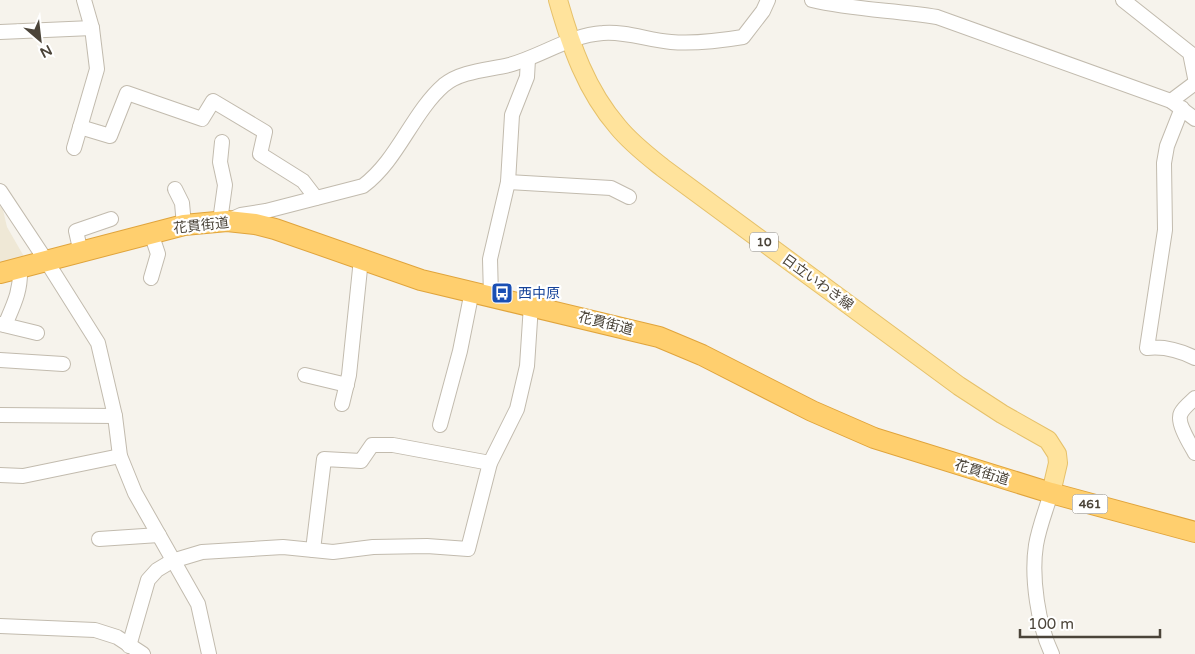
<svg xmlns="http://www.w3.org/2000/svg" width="1195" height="654" viewBox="0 0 1195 654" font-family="'Varela Round','Noto Sans JP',sans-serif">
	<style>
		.education { fill: #efe8d6 }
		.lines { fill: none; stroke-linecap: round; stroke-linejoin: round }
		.minor-casing { stroke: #c2bbae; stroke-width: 16 }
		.major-casing { stroke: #e6c16a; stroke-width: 20 }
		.highway-casing { stroke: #e0a43c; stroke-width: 22 }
		.minor { stroke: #fff; stroke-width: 14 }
		.major { stroke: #ffe39c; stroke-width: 18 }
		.highway { stroke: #ffcf6e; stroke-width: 20 }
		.labels { text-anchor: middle; stroke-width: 4.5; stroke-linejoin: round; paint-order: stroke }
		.shield { fill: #fff; stroke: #817c74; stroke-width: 1 }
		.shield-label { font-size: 12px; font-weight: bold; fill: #4b4439 }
		.street-label { font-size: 14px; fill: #4b4439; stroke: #fff }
		.transit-label { font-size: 14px; fill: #164399; stroke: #fff; text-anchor: start }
	</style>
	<rect width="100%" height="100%" fill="#f6f3ec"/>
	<!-- education -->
	<polygon class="education" points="0,206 3,210 7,227 26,260 0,265"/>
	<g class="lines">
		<!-- minor casing -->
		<g class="minor-casing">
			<g id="minor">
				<path d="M812 0C853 10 896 10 937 17L1171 101 1195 119"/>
				<polyline points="1123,0 1190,53 1195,78"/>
				<polyline points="0,32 92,28"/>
				<polyline points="1171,101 1195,83"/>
				<path d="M1182 108 1167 146 1164 163 1165 230 1147 348C1164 346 1179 350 1195 358"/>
				<polyline points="80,127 110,136 127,93 202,119 213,101 265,132 260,154 303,181 316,198"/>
				<polyline points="74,148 97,69 92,28 84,0"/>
				<polyline points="508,182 611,188 629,197"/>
				<polyline points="175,189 182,203 184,225"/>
				<polyline points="0,191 47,262 98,343 115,416 120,456 135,493 198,604 209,654"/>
				<path d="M232 219 241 215 266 211 363 186C398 160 412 113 444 85 461 71 488 70 509 65 540 57 570 35 603 33 625 31 648 40 671 42 695 44 719 41 743 37L763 11 768 0"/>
				<polyline points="220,221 225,185 220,162 222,142"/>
				<polyline points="81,253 76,231 111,219"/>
				<polyline points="151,278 158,254 151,233"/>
				<polyline points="491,296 490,259 508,182 512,115 527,77 528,59"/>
				<polyline points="0,324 37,333"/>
				<path d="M5 325C14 304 21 291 20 268"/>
				<polyline points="0,360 63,364"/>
				<polyline points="305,375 347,385"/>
				<path d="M1195 398C1191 402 1184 407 1181 413 1176 422 1190 444 1195 453"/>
				<polyline points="342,404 349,375 361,259"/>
				<polyline points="0,415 115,416"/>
				<polyline points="440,425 460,351 472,291"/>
				<polyline points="0,475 23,476 120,456"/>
				<path d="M1051 493C1046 510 1039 527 1036 545 1031 577 1038 625 1052 654"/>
				<polyline points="99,539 159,535"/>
				<polyline points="313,550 324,459 361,461 372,445 393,445 490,463"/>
				<polyline points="0,626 95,630 117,637 143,654"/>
				<polyline points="129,646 148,580 157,570 172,561 202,552 283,547 333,552 373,547 427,546 468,549 490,463 517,409 527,366 531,305"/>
			</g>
		</g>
		<!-- major casing -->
		<g class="major-casing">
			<path id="major" d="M558 0C571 46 586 90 618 127 631 143 648 156 663 168L959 386 1002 414 1048 440 1057 454 1058 463 1051 493"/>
		</g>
		<!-- highway casing -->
		<g class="highway-casing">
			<polyline id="highway" points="0,273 184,225 227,221 255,224 275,229 421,280 659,337 702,355 812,411 874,438 1051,493 1195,532"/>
		</g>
		<!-- minor -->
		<use href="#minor" class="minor"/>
		<!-- major -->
		<use href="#major" class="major"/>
		<!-- highway -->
		<use href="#highway" class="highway"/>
	</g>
	<!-- icons -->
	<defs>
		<g id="bus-square" transform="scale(1.125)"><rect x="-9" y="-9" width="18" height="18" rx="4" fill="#1a4fb4" stroke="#fff"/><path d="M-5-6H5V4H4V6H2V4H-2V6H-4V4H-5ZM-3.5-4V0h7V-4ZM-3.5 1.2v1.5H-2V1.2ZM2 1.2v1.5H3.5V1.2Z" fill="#fff"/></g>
	</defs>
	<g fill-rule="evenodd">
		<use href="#bus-square" x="502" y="293"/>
	</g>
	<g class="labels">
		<!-- shield labels -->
		<g class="shield">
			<rect x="750" y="232.5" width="28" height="19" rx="4"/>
			<rect x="1072.5" y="494.5" width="35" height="19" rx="4"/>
		</g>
		<g class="shield-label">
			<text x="764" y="246">10</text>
			<text x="1090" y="508">461</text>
		</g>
		<!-- street labels -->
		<g class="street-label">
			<text transform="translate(201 225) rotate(-6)" y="5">花貫街道</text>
			<text transform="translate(818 282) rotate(36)" y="5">日立いわき線</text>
			<text transform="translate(606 323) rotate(14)" y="5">花貫街道</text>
			<text transform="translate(982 472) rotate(17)" y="5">花貫街道</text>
		</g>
		<!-- transit labels -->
		<g class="transit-label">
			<text x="518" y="298">西中原</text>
		</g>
	</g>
	<!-- north arrow -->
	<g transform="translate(40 40) rotate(152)" stroke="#ffffff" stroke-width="4" paint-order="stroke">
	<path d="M0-4L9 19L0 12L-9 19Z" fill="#4b4439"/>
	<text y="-8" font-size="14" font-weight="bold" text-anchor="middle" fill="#4b4439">N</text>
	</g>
	<!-- scale -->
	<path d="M1020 629v8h140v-8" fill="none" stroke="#4b4439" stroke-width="2.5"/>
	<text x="1028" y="629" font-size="15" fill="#4b4439" stroke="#ffffff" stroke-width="4" paint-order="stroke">100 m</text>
</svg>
